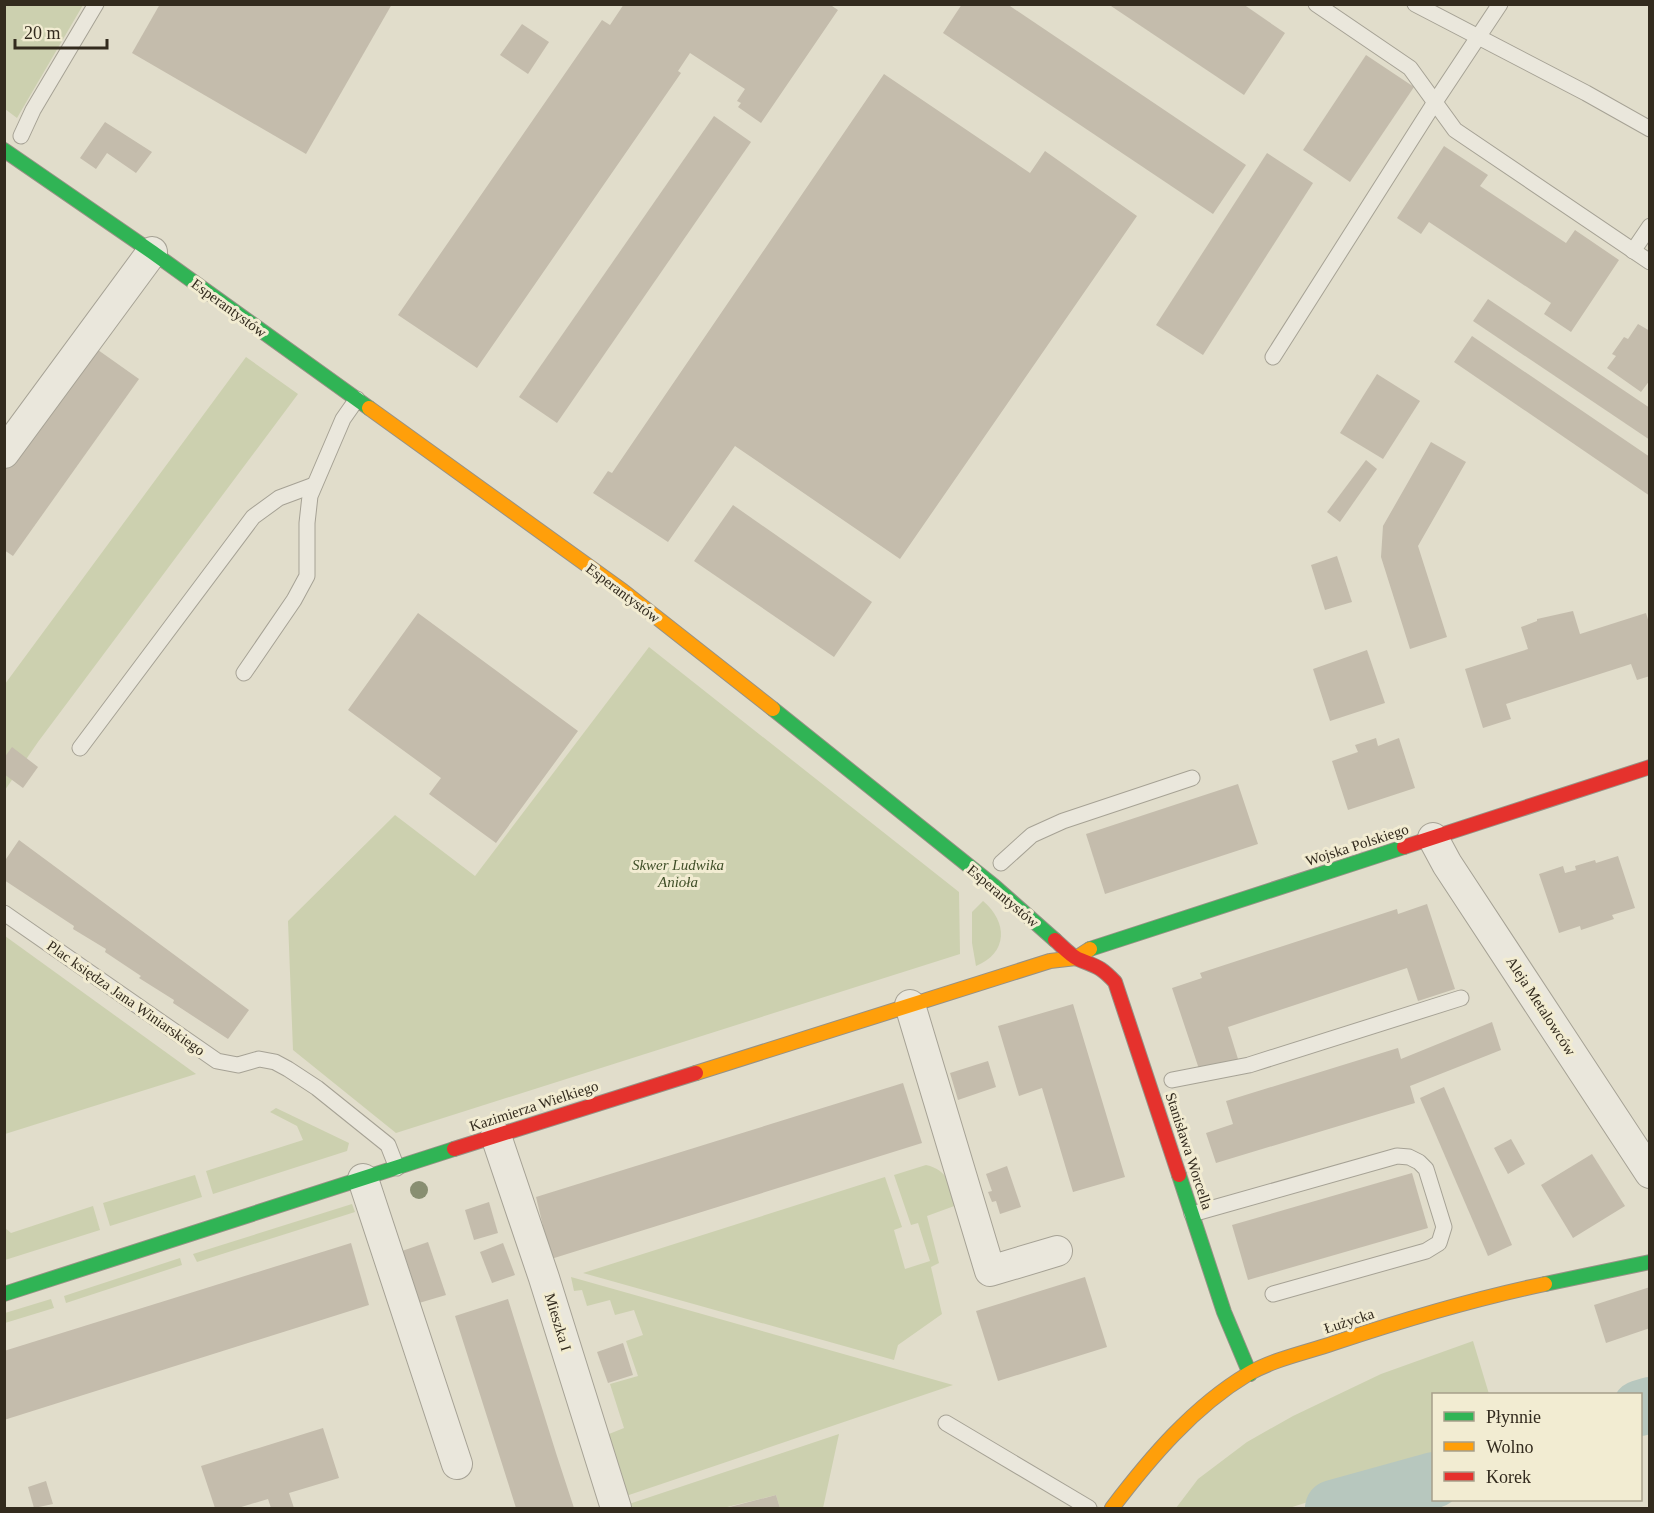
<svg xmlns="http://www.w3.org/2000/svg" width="1654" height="1513" viewBox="0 0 1654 1513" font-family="'Times New Roman',serif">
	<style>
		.green { fill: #ccd0af }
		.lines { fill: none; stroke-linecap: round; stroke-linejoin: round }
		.river { stroke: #b7c7be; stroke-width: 56 }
		.building { fill: #c4bcac }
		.lane-casing { stroke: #a6a295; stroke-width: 17 }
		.street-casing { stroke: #a6a295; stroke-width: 32 }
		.fast-casing { stroke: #969185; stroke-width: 16 }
		.slow-casing { stroke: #969185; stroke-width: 16 }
		.jam-casing { stroke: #969185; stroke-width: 16 }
		.lane { stroke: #eae7dc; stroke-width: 15 }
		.street { stroke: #eae7dc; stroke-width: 30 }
		.fast { stroke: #30b455; stroke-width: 14 }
		.slow { stroke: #ff9f0a; stroke-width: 14 }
		.jam { stroke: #e5322d; stroke-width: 14 }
		.tree { fill: #888e71 }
		.labels { text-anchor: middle; stroke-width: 6; stroke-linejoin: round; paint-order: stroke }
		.street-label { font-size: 15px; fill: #332b1e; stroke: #f2ecd2 }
		.park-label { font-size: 15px; font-style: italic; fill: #3f4e27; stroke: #f2ecd2 }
	</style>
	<rect width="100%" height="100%" fill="#e1ddcb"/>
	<!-- green -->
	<g class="green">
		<polygon points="4,5 83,5 17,118 5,109"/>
		<polygon points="246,357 298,394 38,742 5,790 5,684"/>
		<polygon points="649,647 959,892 960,954 396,1133 293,1050 288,921 395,815 475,876"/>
		<path d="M983 901C1008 922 1008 953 976 966L972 943V912Z"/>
		<polygon points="4,936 5,936 196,1074 5,1134"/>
		<polygon points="276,1108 349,1143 347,1151 213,1194 206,1171 303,1140 297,1126 270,1112"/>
		<path d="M926 1165C949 1170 950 1186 957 1205L927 1216 939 1263 931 1267 942 1314 898 1345 894 1360 583 1273 885 1177 902 1227 894 1230 905 1269 930 1261 918 1223 911 1225 894 1175Z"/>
		<polygon points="195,1175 202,1197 110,1226 103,1203"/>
		<polygon points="352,1204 355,1212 197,1262 193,1254"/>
		<polygon points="93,1206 100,1230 5,1260 5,1228 11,1233"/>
		<polygon points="180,1258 182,1265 66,1303 64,1296"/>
		<polygon points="571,1277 953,1385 626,1496 609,1434 624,1428 610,1384 638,1376 626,1341 643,1335 634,1310 615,1315 610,1300 587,1306 582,1290 574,1291"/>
		<polygon points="51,1299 54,1308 5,1323 5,1313"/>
		<polygon points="1473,1341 1489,1394 1434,1394 1433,1463 1289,1508 1176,1508 1198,1479 1247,1442 1293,1416 1381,1374"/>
		<polygon points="839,1434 823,1508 780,1508 776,1495 723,1508 630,1508 629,1504"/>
	</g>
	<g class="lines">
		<!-- river -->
		<g class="river">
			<polyline points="1640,1408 1650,1405"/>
			<polyline points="1333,1508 1434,1480"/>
		</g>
	</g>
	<!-- building -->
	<g class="building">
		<polygon points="160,4 392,4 306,154 132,53"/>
		<polygon points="624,4 829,4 838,10 761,123 738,107 741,103 737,101 745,89 690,53 678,71 681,73 477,368 398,315 602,20 610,25"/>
		<polygon points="962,4 1007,4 1246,165 1213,214 943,33"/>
		<polygon points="1108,4 1243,4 1285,33 1244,95"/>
		<polygon points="522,24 549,42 528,74 500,55"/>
		<polygon points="1366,55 1414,87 1350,182 1303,150"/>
		<polygon points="884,74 1030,173 1045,151 1137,216 900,559 735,446 668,542 593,493 608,471 612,473"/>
		<polygon points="714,116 751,142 557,423 519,397"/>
		<polygon points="105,122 152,152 136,173 107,153 96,169 80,158"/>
		<polygon points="1444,146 1488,175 1480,186 1566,243 1575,230 1619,260 1571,332 1544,314 1551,303 1429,222 1421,234 1397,218"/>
		<polygon points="1267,153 1313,183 1203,355 1156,325"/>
		<polygon points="1488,299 1650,408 1650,440 1473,321"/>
		<polygon points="1638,324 1650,331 1650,380 1641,392 1607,368 1616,356 1612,354 1624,337 1628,339"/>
		<polygon points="1472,336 1650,457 1650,496 1454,362"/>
		<polygon points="91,345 139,379 13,556 4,550 4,468"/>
		<polygon points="1377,374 1420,401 1383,459 1340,433"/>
		<polygon points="1431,442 1466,462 1418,546 1447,637 1410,649 1381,557 1383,526"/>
		<polygon points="1366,460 1377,469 1340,522 1327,512"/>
		<polygon points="733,505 872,602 834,657 694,561"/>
		<polygon points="1337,556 1352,602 1325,610 1311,565"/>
		<polygon points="1573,611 1580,634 1646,613 1650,626 1650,676 1637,680 1631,664 1506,704 1511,719 1483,728 1465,669 1528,649 1521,627 1537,621 1537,619"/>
		<polygon points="418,613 578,731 496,843 429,794 441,778 348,710"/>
		<polygon points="1367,650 1385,703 1330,721 1313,669"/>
		<polygon points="1376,738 1378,746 1399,738 1415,788 1348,810 1332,761 1358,752 1355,745"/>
		<polygon points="12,747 38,767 23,788 4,774 4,758"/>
		<polygon points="1238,784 1258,844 1105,894 1086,834"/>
		<polygon points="19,840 249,1010 228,1039 173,1003 174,1000 139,978 141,976 105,952 106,949 73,929 74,926 4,880 4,862"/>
		<polygon points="1618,856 1635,908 1612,915 1614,919 1581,930 1580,926 1559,933 1539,874 1563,866 1565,873 1576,870 1575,866 1595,860 1596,863"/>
		<polygon points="1427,904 1455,989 1418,1001 1407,968 1228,1027 1238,1059 1200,1072 1172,988 1202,978 1200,973 1397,909 1398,914"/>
		<polygon points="1073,1004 1125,1177 1073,1192 1042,1088 1019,1096 998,1026"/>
		<polygon points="1492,1022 1501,1050 1410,1086 1415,1103 1216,1163 1206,1133 1233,1124 1226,1101 1398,1048 1401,1059"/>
		<polygon points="988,1061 996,1087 958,1100 950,1073"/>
		<polygon points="903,1083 922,1143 551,1259 536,1197"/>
		<polygon points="1444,1087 1512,1245 1488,1256 1420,1098"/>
		<polygon points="1511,1139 1525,1164 1508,1174 1494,1148"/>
		<polygon points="1592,1154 1625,1206 1573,1238 1541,1185"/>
		<polygon points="1007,1166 1021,1207 1000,1214 996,1201 992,1202 988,1192 992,1191 986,1174"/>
		<polygon points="1412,1173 1428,1228 1248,1280 1232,1225"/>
		<polygon points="489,1202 498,1233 474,1240 465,1210"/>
		<polygon points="428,1242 446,1295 419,1303 402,1251"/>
		<polygon points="351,1243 369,1305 4,1420 4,1351"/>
		<polygon points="503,1243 515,1275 492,1283 480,1252"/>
		<polygon points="1085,1277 1107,1347 998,1381 976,1311"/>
		<polygon points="1650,1287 1650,1328 1606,1343 1594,1305"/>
		<polygon points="508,1299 556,1453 574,1508 516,1508 455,1316"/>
		<polygon points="623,1343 633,1375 608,1383 597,1352"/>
		<polygon points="323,1428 339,1478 289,1493 294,1508 271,1508 268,1499 238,1508 215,1508 201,1466"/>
		<polygon points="46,1481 53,1504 34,1508 28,1487"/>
		<polygon points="776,1495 780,1508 726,1508"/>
	</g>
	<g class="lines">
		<!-- lane casing -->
		<g class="lane-casing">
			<g id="lane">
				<polyline points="1316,4 1410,68 1455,130 1650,262"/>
				<polyline points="1415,4 1586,93 1650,129"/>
				<polyline points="21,136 33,110 96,4"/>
				<polyline points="1633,251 1650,226"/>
				<polyline points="1273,357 1435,102 1500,4"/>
				<polyline points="244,673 294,600 307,576 307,523 310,496 343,419 357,399"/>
				<polyline points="80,748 253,517 279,498 314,485"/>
				<polyline points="1001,863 1032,835 1063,821 1192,778"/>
				<polyline points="4,913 217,1061 238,1065 259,1059 275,1062 288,1069 317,1088 388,1145 397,1168"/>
				<polyline points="1172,1080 1249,1065 1461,998"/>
				<polyline points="1192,1214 1397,1156 1409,1157 1419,1162 1426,1169 1444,1227 1439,1243 1426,1251 1273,1294"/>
				<polyline points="946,1423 1089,1508"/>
			</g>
		</g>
		<!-- street casing -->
		<g class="street-casing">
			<g id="street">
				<polyline points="4,453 152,252"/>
				<polyline points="1433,838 1447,864 1650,1173"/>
				<polyline points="910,1005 990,1271 1057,1251"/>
				<polyline points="496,1136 544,1278 616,1508"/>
				<polyline points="363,1179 457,1464"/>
			</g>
		</g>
		<!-- fast casing -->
		<g class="fast-casing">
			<g id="fast">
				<polyline points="4,150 152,252 369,408"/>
				<polyline points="773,709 994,886 1055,940"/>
				<polyline points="1090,949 1404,847"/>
				<polyline points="1179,1175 1224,1312 1250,1374"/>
				<polyline points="1545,1284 1650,1262"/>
				<polyline points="4,1294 454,1149"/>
			</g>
		</g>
		<!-- slow casing -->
		<g class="slow-casing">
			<g id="slow">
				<polyline points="369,408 623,591 773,709"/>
				<polyline points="696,1073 1050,961 1076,958 1090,949"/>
				<path d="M1112 1508C1150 1458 1193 1407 1248 1374 1274 1359 1305 1353 1334 1343 1403 1320 1473 1299 1545 1284"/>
			</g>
		</g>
		<!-- jam casing -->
		<g class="jam-casing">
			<g id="jam">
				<polyline points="1404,847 1650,767"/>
				<path d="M1055 940C1062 946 1070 955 1078 959 1097 967 1100 966 1115 982L1179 1175"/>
				<polyline points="454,1149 696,1073"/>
			</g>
		</g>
		<!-- lane -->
		<use href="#lane" class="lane"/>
		<!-- street -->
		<use href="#street" class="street"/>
		<!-- fast -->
		<use href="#fast" class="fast"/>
		<!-- slow -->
		<use href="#slow" class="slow"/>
		<!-- jam -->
		<use href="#jam" class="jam"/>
	</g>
	<!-- trees -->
	<circle class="tree" cx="419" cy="1190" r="9"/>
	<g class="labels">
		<!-- street labels -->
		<g class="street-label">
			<text transform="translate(229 308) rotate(36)" y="5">Esperantystów</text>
			<text transform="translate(623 593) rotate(37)" y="5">Esperantystów</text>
			<text transform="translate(1357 845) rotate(-18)" y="5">Wojska Polskiego</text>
			<text transform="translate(1003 896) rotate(40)" y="5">Esperantystów</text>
			<text transform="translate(126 998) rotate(35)" y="5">Plac księdza Jana Winiarskiego</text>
			<text transform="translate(1541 1006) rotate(57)" y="5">Aleja Metalowców</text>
			<text transform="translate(534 1106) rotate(-18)" y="5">Kazimierza Wielkiego</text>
			<text transform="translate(1189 1151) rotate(72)" y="5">Stanisława Worcella</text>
			<text transform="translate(1349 1321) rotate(-18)" y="5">Łużycka</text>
			<text transform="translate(558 1322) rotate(73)" y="5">Mieszka I</text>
		</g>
		<!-- park labels -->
		<g class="park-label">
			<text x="678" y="870">Skwer Ludwika<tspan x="678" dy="17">Anioła</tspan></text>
		</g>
	</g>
	<!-- border -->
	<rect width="1654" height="1513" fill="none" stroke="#332b1e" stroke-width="12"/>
	<!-- legend -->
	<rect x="1432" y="1393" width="210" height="108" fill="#f2ecd2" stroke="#a69f8a" stroke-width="1.5"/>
	<rect x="1444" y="1412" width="30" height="9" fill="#30b455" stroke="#a69f8a" stroke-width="1.5"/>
	<text x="1486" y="1423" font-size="18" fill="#332b1e">Płynnie</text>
	<rect x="1444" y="1442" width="30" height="9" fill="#ff9f0a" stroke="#a69f8a" stroke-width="1.5"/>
	<text x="1486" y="1453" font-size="18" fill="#332b1e">Wolno</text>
	<rect x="1444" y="1472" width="30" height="9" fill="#e5322d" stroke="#a69f8a" stroke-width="1.5"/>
	<text x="1486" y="1483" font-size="18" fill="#332b1e">Korek</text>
	<!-- scale -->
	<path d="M15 39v9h92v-9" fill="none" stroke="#332b1e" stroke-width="3"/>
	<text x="24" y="39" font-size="18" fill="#332b1e" stroke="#f2ecd2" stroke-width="4.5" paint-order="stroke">20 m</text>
</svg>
